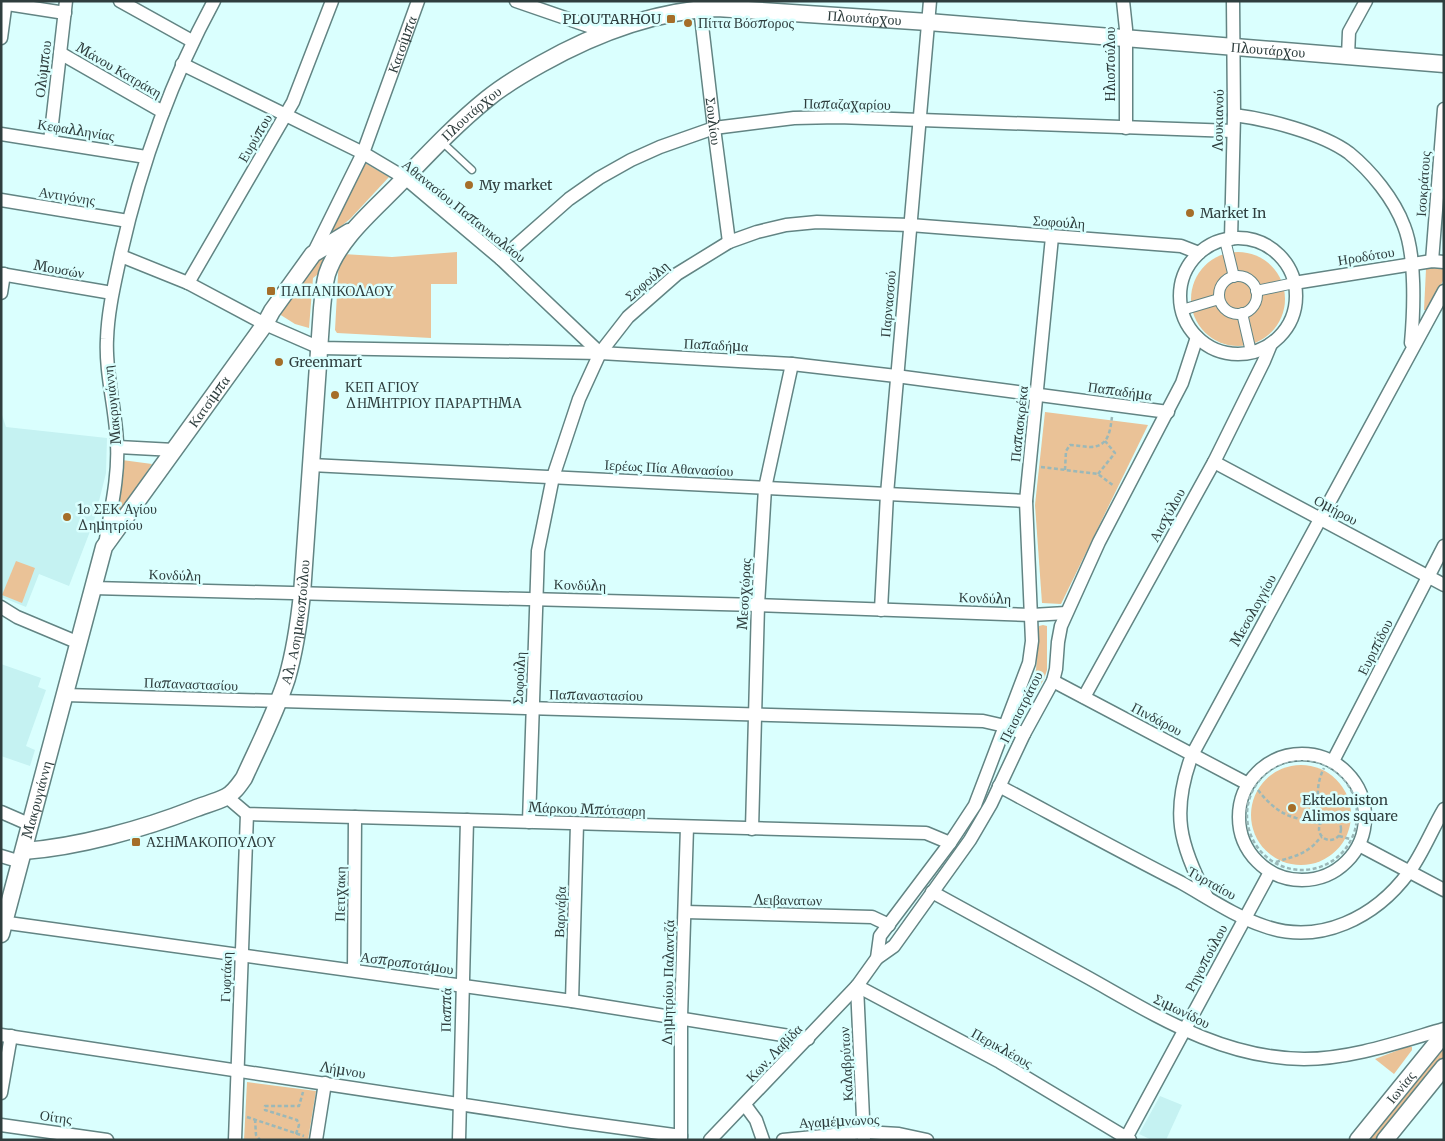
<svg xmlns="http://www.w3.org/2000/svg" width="1445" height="1141" viewBox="0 0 1445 1141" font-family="Merriweather,serif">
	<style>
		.built { fill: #c5f2f2 }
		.green { fill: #eac297 }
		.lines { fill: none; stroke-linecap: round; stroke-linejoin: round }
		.service-casing { stroke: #628483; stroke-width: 9 }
		.pedestrian-casing { stroke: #628483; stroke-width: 12 }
		.minor-casing { stroke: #628483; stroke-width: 15 }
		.tertiary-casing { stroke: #628483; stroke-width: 19 }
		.path { stroke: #9bb8b8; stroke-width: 2.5; stroke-dasharray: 4 2.5; stroke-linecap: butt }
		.service { stroke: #fff; stroke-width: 6 }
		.pedestrian { stroke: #fff; stroke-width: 10 }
		.minor { stroke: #fff; stroke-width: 12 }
		.tertiary { stroke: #fff; stroke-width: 16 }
		.poi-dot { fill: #a56e29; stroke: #dafffe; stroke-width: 2 }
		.labels { text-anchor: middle; stroke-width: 5; stroke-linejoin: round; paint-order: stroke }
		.street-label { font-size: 14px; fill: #2f3e3e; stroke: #dafffe }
		.poi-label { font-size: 14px; fill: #2f3e3e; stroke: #dafffe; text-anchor: start }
	</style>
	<rect width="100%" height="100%" fill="#dafffe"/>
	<!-- built -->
	<g class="built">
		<polygon points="1,412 6,427 107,438 106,473 94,521 69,586 39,574 26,607 1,597"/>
		<polygon points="1,664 41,678 38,687 46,690 26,746 35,750 30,766 1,756"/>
		<polygon points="1160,1096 1182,1105 1166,1140 1152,1140 1139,1134"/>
	</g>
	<!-- green -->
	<g class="green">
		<polygon points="365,163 389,177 350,219 325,239"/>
		<polygon points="333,242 321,276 317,275 313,278 309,328 295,324 276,312 309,269"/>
		<polygon points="457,252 457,284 431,284 431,338 337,333 335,330 339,257 343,254 392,257"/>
		<circle cx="1238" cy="299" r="47"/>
		<polygon points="1427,266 1443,267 1444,279 1427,311 1424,310 1426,269"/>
		<polygon points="1045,412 1148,425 1061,604 1042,603 1035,505"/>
		<polygon points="122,460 152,464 118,515"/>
		<polygon points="16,561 35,568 22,603 2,595"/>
		<polygon points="1043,625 1047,626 1047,670 1044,679 1024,714 1022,715 1018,711 1036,670 1039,626"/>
		<circle cx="1301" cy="815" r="50"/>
		<polygon points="1444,1044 1444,1057 1376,1140 1366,1140"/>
		<polygon points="1409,1046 1412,1047 1412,1050 1394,1074 1375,1059"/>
		<polygon points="247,1082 316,1091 308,1140 244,1140"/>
	</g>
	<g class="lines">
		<!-- service casing -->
		<g class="service-casing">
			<polyline id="service" points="442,142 472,170"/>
		</g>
		<!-- pedestrian casing -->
		<g class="pedestrian-casing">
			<g id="pedestrian">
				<polyline points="1225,240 1234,277"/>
				<circle cx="1238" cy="295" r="19"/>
				<polyline points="1256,291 1294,283"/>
				<polyline points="1182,310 1219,299"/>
				<polyline points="1242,313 1251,352"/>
			</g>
		</g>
		<!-- minor casing -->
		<g class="minor-casing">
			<g id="minor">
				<polyline points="120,1 192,41"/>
				<polyline points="516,1 606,32"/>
				<polyline points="1123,1 1126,29 1126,128"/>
				<polyline points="1,3 65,13"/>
				<path id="s1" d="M700 8 714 128 729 242"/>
				<polyline points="1,38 6,1"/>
				<polyline points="60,53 163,112"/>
				<polyline points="1348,56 1349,32 1366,1"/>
				<polyline points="182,64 363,153 405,178 501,259 600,353"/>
				<path d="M1234 115C1267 119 1322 133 1349 153 1371 171 1394 199 1404 226 1416 256 1414 310 1411 343"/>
				<polyline points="1,134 146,157"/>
				<polyline points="50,141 66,1"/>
				<polyline points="1,200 128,221"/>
				<circle cx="1238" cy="296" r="58"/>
				<polyline points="1231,239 1234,115 1233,1"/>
				<path id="s2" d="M313 254 363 153 418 1"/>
				<polyline points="121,256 188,283 265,324 320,348 600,353 792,364 896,376 1168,412"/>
				<polyline points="501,259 569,199 599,178 631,160 660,147 714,128 794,118 838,117 1233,131"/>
				<polyline points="1432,261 1444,109"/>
				<polyline points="1,274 112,293"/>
				<polyline points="188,283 293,102 332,1"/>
				<polyline points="1294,283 1432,261 1444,262"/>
				<polyline points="1,293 4,274"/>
				<polyline points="118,447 174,450"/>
				<polyline points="1214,462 1444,585"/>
				<polyline points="311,465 1026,501"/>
				<path d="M105 545C110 513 119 477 117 444 116 409 105 374 107 339 108 309 115 282 121 253 141 165 171 80 214 1"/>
				<polyline points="93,588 758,605 1032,615 1066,613"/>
				<polyline points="1,607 17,617 79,643"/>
				<polyline points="881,610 887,494 930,1"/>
				<polyline points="1053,681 1248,784"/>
				<polyline points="65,695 983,721 1005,726 1024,734"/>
				<polyline points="1084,697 1214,462 1264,361 1271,344"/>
				<circle cx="1302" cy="817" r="63"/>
				<polyline points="1333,761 1444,546"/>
				<path d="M999 786C1059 818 1119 851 1180 882 1207 897 1234 916 1264 926 1320 946 1376 917 1409 872 1423 853 1432 829 1444 809"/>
				<polyline points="227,797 247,814 926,833 950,843"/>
				<polyline points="1,812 31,825"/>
				<polyline points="529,822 538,551 553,477 579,399 600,353 628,317 677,274 729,242 757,232 786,225 817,222 910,225 1181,246 1199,253"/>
				<polyline points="752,829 758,605 765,488 792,364"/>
				<polyline points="1359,845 1444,890"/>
				<polyline points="1,856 21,862"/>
				<path d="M932 892C984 920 1035 949 1087 977 1157 1016 1221 1058 1304 1059 1351 1059 1399 1042 1444 1029"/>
				<path d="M1207 897C1179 844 1171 812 1192 755L1444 291"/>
				<polyline points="685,912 872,917 889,925"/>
				<polyline points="1,922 572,1001 808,1039"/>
				<polyline points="877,958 894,946 970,840 991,804 1024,734 1053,681 1056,669 1058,642 1061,626 1099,542 1182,383 1197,337"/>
				<polyline points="354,970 355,817"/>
				<polyline points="857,986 1000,1062 1130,1140"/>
				<polyline points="857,986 864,1140"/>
				<polyline points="572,1001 577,824"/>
				<polyline points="1,1035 571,1121 681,1136"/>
				<polyline points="1,1093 11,1036"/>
				<polyline points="745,1105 756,1120 763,1140"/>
				<polyline points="1,1125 107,1140"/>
				<polyline points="235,1140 247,814"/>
				<polyline points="316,1140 325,1083"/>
				<polyline points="459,1140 467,820"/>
				<polyline points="681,1140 681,1017 687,827"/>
				<polyline points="710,1140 857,986 877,958 880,936 950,843 975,805 1029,663 1032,641 1026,501 1052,237"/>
				<polyline points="783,1140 864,1132 899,1134 927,1140"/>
				<polyline points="1125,1140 1270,872"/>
			</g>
		</g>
		<!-- tertiary casing -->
		<g class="tertiary-casing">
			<g id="tertiary">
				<path id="s3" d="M24 851C78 847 143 829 194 809 204 805 216 802 226 797 234 793 239 785 244 778 259 745 276 712 287 678 295 650 299 622 302 594L322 308C323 297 324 285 327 274 339 238 374 210 400 183 428 154 456 124 487 99 504 85 523 74 541 64 596 33 654 11 717 8L928 22 1444 64"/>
				<path id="s4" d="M1 934 104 547 265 324 272 311 313 254 349 232"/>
				<path id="s5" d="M1358 1140 1444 1034"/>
				<polyline points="1385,1140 1444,1067"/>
			</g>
		</g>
		<!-- path -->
		<g class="path">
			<polyline points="1041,467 1098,474 1114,486"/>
			<path d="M1065 470 1066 451 1070 445C1077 445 1084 447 1091 447 1109 446 1110 431 1112 417"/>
			<polyline points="1098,474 1115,453 1105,441"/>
			<circle cx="1302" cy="815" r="55"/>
			<path d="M1258 790C1268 803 1280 814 1296 818 1305 820 1312 821 1320 824"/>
			<circle cx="1330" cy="829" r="11"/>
			<path d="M1323 820C1317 802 1315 786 1324 768"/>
			<polyline points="1339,836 1350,839"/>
			<path d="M1276 862C1288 858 1300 856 1310 848 1315 845 1317 840 1322 837"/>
			<polyline points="247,1117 304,1136"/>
			<polyline points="255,1119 256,1135 260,1140"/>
			<polyline points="296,1134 299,1125 297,1120 265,1110 265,1106 299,1106 303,1092"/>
		</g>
		<!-- service -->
		<use href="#service" class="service"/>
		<!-- pedestrian -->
		<use href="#pedestrian" class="pedestrian"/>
		<!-- minor -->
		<use href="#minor" class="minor"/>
		<!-- tertiary -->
		<use href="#tertiary" class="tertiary"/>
	</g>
	<!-- markers -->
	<g class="poi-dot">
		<rect x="666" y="14" width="10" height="10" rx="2.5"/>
		<circle cx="688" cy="23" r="5"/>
		<circle cx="469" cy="185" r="5"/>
		<circle cx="1190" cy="213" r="5"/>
		<rect x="266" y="286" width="10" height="10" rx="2.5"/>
		<circle cx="279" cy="362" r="5"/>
		<circle cx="335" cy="395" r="5"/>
		<circle cx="67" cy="517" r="5"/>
		<circle cx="1292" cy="808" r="5"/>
		<rect x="131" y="837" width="10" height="10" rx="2.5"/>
	</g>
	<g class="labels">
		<!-- street labels -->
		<g class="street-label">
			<text dy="5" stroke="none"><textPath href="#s3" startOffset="1389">Πλουτάρχου</textPath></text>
			<text dy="5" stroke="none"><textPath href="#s2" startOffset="228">Κατσίμπα</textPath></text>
			<text dy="5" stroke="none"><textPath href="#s3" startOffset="1794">Πλουτάρχου</textPath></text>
			<text transform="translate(1110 64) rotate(-90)" y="5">Ηλιοπούλου</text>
			<text transform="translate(43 69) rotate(-83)" y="5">Ολύμπου</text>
			<text transform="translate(119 70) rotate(30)" y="5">Μάνου Κατράκη</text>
			<text transform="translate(847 104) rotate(1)" y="5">Παπαζαχαρίου</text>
			<text dy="5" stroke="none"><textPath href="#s3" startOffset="969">Πλουτάρχου</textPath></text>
			<text transform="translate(1218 120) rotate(-89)" y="5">Λουκιανού</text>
			<text dy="5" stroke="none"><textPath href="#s1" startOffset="114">Σουλίου</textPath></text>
			<text transform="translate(76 130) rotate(9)" y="5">Κεφαλληνίας</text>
			<text transform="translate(255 138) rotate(-60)" y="5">Ευρύπου</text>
			<text transform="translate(1423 184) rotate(-86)" y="5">Ισοκράτους</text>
			<text transform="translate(67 196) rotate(9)" y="5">Αντιγόνης</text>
			<text transform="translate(464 211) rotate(39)" y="5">Αθανασίου Παπανικολάου</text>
			<text transform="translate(1059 222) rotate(4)" y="5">Σοφούλη</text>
			<text transform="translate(1366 256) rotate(-9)" y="5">Ηροδότου</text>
			<text transform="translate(59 269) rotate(10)" y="5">Μουσών</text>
			<text transform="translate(647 281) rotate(-41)" y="5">Σοφούλη</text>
			<text transform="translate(888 304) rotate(-85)" y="5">Παρνασσού</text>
			<text transform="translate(716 345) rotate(3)" y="5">Παπαδήμα</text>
			<text transform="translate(1120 391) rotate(8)" y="5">Παπαδήμα</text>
			<text dy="5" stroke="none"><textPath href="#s4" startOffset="580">Κατσίμπα</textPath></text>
			<text transform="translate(112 405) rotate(-96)" y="5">Μακρυγιάννη</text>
			<text transform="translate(1019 424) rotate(-84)" y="5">Παπασκρέκα</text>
			<text transform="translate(669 468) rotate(3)" y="5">Ιερέως Πία Αθανασίου</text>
			<text transform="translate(1336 510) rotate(28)" y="5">Ομήρου</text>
			<text transform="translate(1167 515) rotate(-61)" y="5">Αισχύλου</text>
			<text transform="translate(175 575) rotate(2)" y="5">Κονδύλη</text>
			<text transform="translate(580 585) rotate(2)" y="5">Κονδύλη</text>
			<text transform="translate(744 594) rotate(-87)" y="5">Μεσοχώρας</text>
			<text transform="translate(985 598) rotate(2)" y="5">Κονδύλη</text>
			<text transform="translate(1253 610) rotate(-61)" y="5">Μεσολογγίου</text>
			<text dy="5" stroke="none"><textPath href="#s3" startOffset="402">Αλ. Ασημακοπούλου</textPath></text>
			<text transform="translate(1375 647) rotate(-63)" y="5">Ευριπίδου</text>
			<text transform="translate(519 678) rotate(-87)" y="5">Σοφούλη</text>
			<text transform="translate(191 684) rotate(2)" y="5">Παπαναστασίου</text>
			<text transform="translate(596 695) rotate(1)" y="5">Παπαναστασίου</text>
			<text transform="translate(1021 707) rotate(-63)" y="5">Πεισιστράτου</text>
			<text transform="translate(1157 719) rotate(28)" y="5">Πινδάρου</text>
			<text dy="5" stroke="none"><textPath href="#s4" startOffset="139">Μακρυγιάννη</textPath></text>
			<text transform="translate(587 809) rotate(2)" y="5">Μάρκου Μπότσαρη</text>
			<text transform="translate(1212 883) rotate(29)" y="5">Τυρταίου</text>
			<text transform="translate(340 894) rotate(-89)" y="5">Πετιχακη</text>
			<text transform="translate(788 900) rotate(1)" y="5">Λειβανατων</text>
			<text transform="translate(560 912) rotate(-88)" y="5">Βαρνάβα</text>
			<text transform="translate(1206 958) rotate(-62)" y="5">Ρηγοπούλου</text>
			<text transform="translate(407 963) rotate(8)" y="5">Ασπροποτάμου</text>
			<text transform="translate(226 977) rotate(-88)" y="5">Γυφτάκη</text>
			<text transform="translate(668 983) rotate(-89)" y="5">Δημητρίου Παλαντζά</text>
			<text transform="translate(446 1010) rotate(-89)" y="5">Παππά</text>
			<text transform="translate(1182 1011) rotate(26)" y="5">Σιμωνίδου</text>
			<text transform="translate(1002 1048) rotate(29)" y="5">Περικλέους</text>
			<text transform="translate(774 1053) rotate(-46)" y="5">Κων. Λαβίδα</text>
			<text transform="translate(846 1064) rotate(-93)" y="5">Καλαβρύτων</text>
			<text transform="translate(343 1070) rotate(9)" y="5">Λήμνου</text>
			<text dy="5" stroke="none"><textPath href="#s5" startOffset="68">Ιωνίας</textPath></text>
			<text transform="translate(56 1117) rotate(8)" y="5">Οίτης</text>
			<text transform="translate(839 1121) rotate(-3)" y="5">Αγαμέμνωνος</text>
		</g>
		<!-- poi labels -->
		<g class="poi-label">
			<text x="661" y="24" text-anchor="end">PLOUTARHOU</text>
			<text x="698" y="28">Πίττα Βόσπορος</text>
			<text x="479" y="190">My market</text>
			<text x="1200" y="218">Market In</text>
			<text x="281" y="296">ΠΑΠΑΝΙΚΟΛΑΟΥ</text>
			<text x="289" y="367">Greenmart</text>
			<text x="345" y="392">ΚΕΠ ΑΓΙΟΥ<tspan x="345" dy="16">ΔΗΜΗΤΡΙΟΥ ΠΑΡΑΡΤΗΜΑ</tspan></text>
			<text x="77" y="514">1ο ΣΕΚ Αγίου<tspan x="77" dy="16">Δημητρίου</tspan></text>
			<text x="1302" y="805">Ekteloniston<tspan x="1302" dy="16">Alimos square</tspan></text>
			<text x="146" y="847">ΑΣΗΜΑΚΟΠΟΥΛΟΥ</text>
		</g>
	</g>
	<!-- border -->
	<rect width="1445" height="1141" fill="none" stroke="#2f3e3e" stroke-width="5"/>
</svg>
